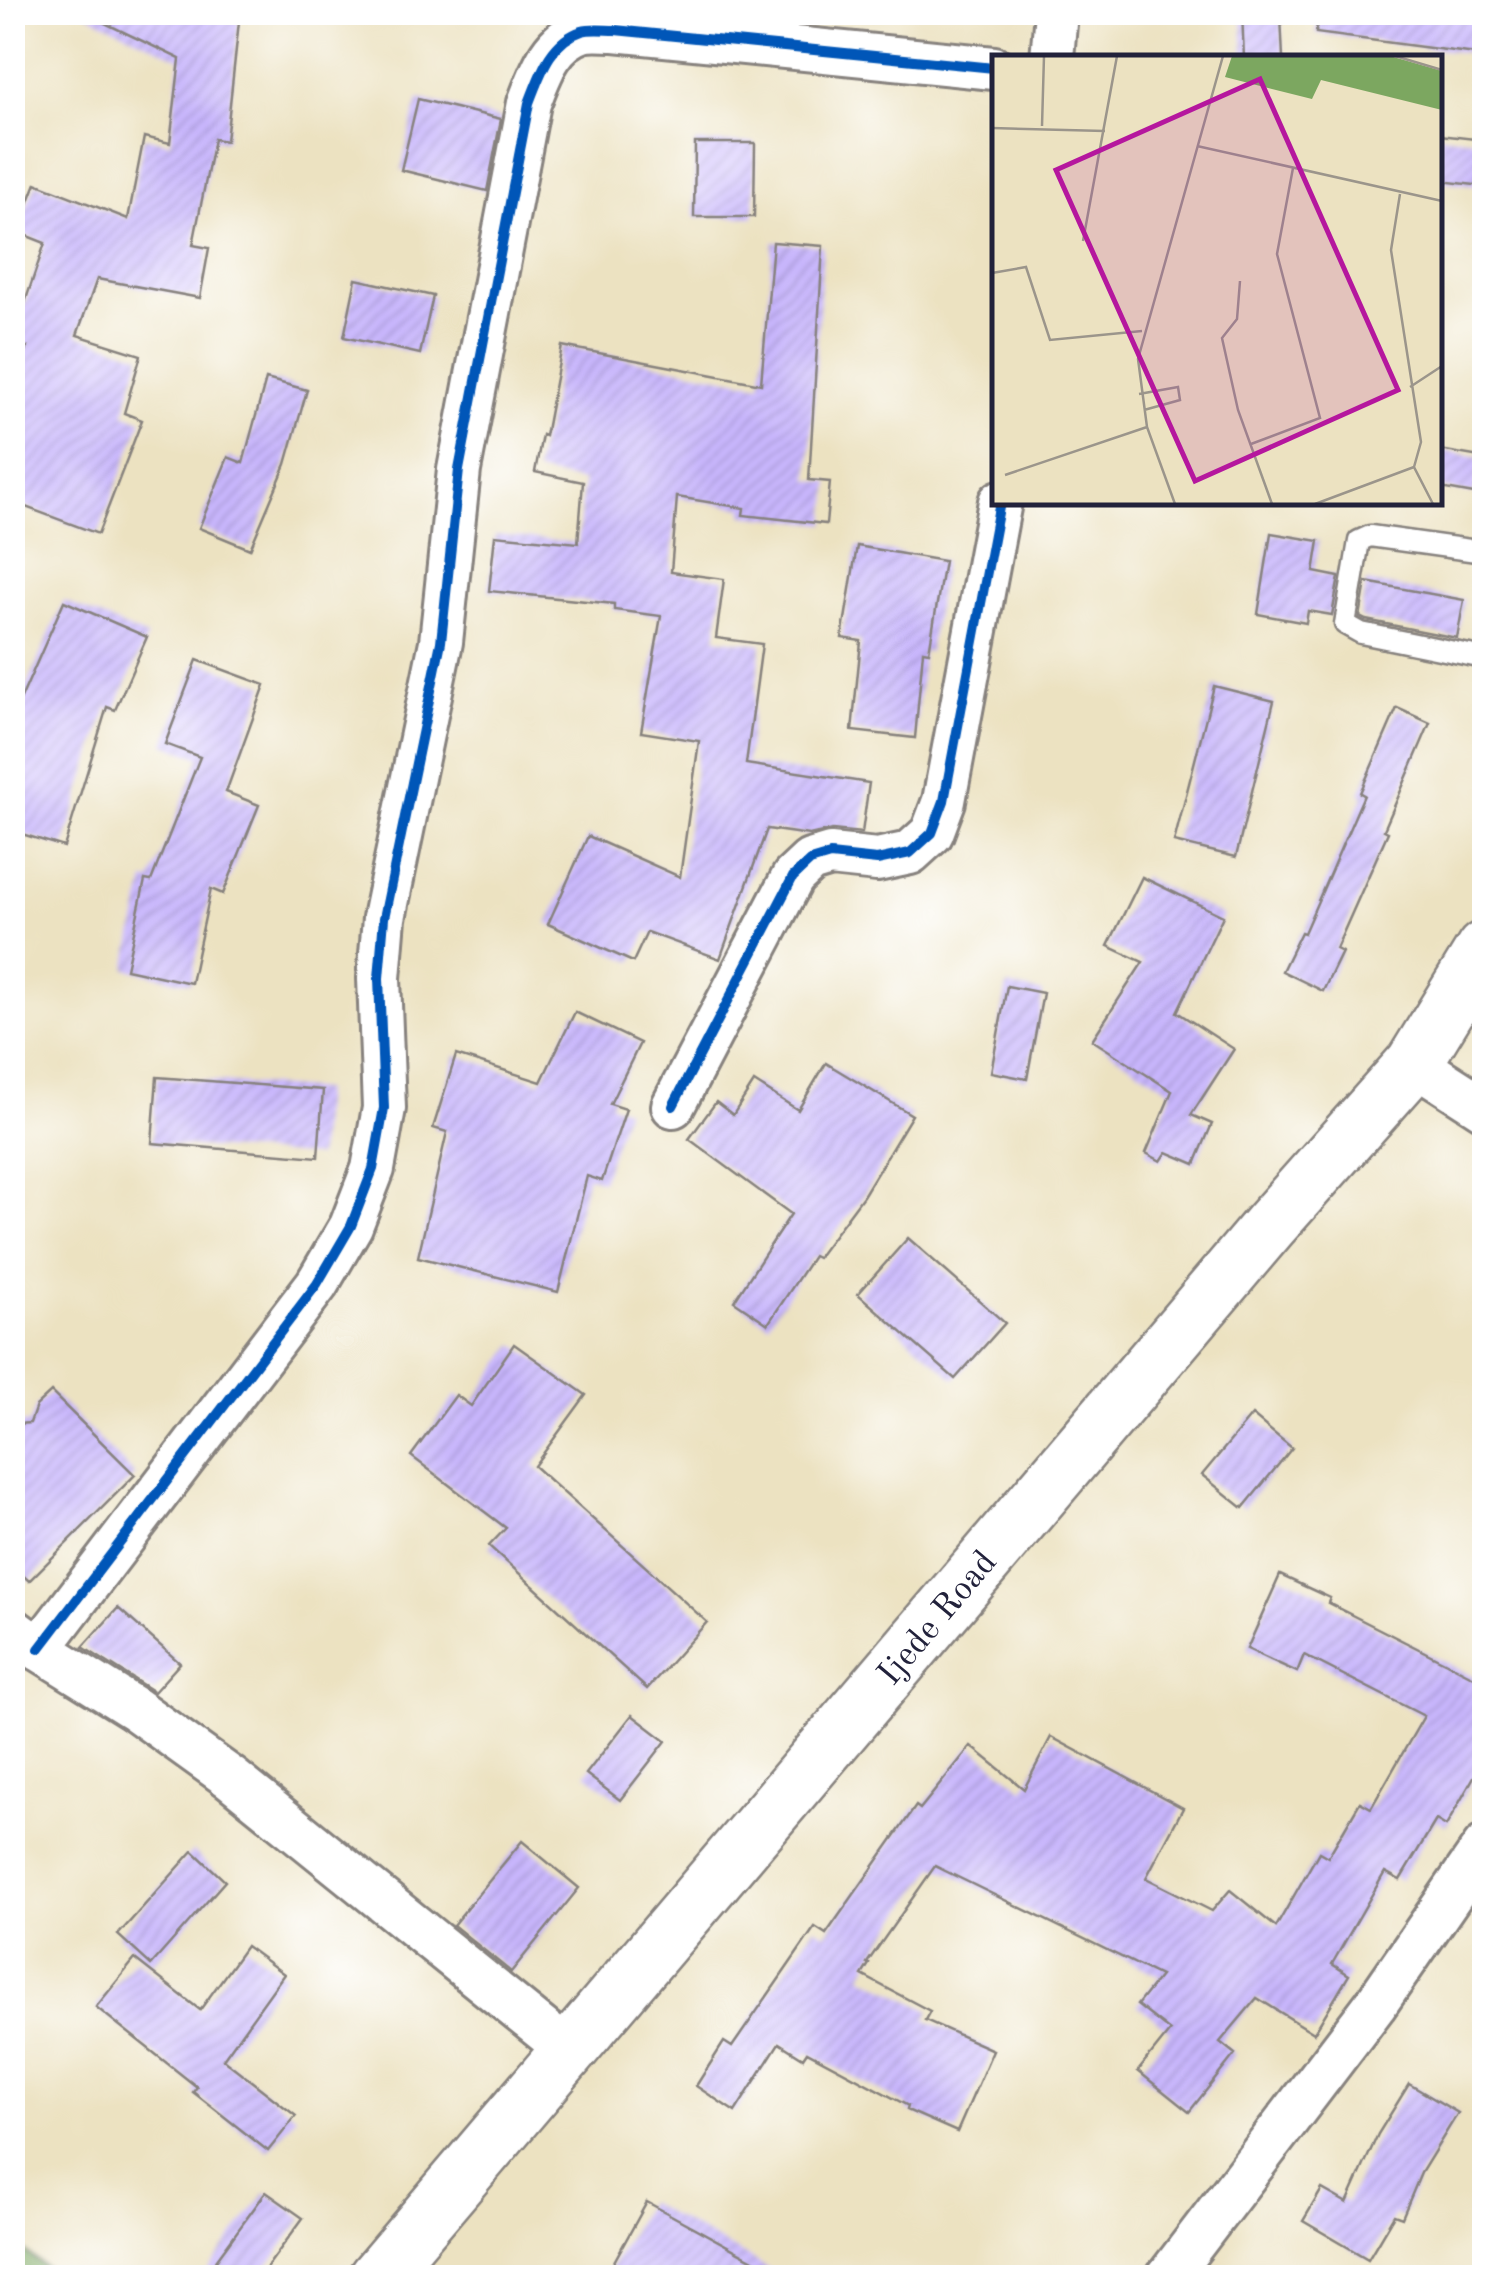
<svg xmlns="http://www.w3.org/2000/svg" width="1497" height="2290" viewBox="0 0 1497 2290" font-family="'Old Standard TT',serif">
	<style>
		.forest { fill: url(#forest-firs); stroke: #4f644e; stroke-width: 2.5 }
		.building { fill: url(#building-hatch) }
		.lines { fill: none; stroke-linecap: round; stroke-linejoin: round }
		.service-casing { stroke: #87827e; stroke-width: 25 }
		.minor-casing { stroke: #87827e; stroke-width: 48 }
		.secondary-casing { stroke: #87827e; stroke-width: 60 }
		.service { stroke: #fff; stroke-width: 20 }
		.minor { stroke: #fff; stroke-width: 42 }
		.secondary { stroke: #fff; stroke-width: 55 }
		.cycleway-casing { stroke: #fff; stroke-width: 16 }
		.cycleway { stroke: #0057b8; stroke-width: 10 }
		.labels { text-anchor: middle; stroke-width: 9; stroke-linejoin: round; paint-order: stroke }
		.street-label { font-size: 35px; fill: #22223b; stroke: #fff }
		.inset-road { fill: none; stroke: #9b958b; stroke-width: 2.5 }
		.view { fill: #b5179e; fill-opacity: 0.15; stroke: #b5179e; stroke-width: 5 }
		.inset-edge { fill: none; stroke: #22223b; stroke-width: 5 }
	</style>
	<defs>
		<pattern id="forest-firs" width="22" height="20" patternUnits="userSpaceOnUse" patternTransform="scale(2.5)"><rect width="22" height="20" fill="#7ca760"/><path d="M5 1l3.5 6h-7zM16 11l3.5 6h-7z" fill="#658850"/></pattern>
		<pattern id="building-hatch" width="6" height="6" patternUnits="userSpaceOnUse" patternTransform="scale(2.5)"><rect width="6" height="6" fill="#c8b6fc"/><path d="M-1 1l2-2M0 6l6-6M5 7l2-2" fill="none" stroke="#ac9cd9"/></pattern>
	</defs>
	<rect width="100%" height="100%" fill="#fff"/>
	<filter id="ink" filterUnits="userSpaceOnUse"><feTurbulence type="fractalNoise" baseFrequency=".01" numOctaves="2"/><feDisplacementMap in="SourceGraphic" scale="20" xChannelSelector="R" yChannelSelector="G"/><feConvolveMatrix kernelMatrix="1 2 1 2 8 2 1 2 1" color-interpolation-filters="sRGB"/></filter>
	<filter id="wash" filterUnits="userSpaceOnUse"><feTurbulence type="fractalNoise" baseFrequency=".0048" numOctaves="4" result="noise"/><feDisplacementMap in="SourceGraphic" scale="40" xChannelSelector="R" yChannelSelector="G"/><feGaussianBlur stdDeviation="2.25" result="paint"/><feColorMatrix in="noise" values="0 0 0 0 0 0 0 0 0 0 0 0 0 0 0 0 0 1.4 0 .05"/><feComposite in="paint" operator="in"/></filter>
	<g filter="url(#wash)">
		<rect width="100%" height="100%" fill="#ece2c1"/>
		<!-- forest -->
		<polygon class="forest" points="12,2242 13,2242 57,2277 13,2277"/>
		<g id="blocks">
			<!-- building -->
			<g class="building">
				<polygon points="82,12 240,12 226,141 214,139 193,245 209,248 200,298 97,279 77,335 141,355 124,413 142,420 98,534 12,502 12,377 27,347 12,341 45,243 17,232 36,183 128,219 144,137 170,143 180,59"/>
				<polygon points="1242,12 1281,16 1283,58 1244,58"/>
				<polygon points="1318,12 1484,12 1484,55 1316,33"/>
				<polygon points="418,99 501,119 487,191 401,170"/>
				<polygon points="1440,135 1484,140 1484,186 1440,181"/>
				<polygon points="695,143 755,143 754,217 694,217"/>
				<polygon points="773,242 823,246 809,480 830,482 826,524 743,515 744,508 677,497 671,572 724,579 716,638 762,644 746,764 869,783 862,833 832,830 809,835 767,829 720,959 647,932 633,962 548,924 588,836 680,877 699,741 641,732 661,616 614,610 614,604 489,591 495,535 578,543 583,482 535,472 542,435 545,436 562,346 761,384"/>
				<polygon points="356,279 433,296 420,354 344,337"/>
				<polygon points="266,379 307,390 286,464 250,549 199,528 228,457 243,463"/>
				<polygon points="1440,450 1480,457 1474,494 1440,488"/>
				<polygon points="1271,533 1319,541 1314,572 1339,577 1332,615 1308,611 1306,623 1258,614"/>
				<polygon points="857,546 944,561 929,652 923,651 915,738 852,731 861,641 842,638"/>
				<polygon points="1366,582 1464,600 1457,638 1366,620 1360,617"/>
				<polygon points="64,601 147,637 115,710 107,707 64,847 12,831 12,719"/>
				<polygon points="197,660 265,685 226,792 259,805 223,894 211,889 191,983 126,969 145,880 151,881 200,757 165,744"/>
				<polygon points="1214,686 1274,701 1236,857 1174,842"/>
				<polygon points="1397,708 1430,723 1384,830 1388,832 1336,949 1342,952 1323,991 1282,971 1301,932 1304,933 1364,795 1360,793"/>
				<polygon points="1142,877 1223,916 1177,1012 1234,1049 1191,1115 1212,1124 1195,1164 1167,1152 1161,1161 1146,1153 1172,1091 1092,1040 1143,962 1108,946"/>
				<polygon points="1007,986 1043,993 1027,1079 991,1072"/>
				<polygon points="575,1012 640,1043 610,1104 626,1109 602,1181 587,1176 558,1292 418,1257 447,1132 433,1128 456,1055 541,1082"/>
				<polygon points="826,1063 912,1115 863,1196 817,1258 813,1256 768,1324 734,1301 791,1214 689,1139 716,1102 733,1115 754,1082 798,1110"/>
				<polygon points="157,1077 323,1090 318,1157 152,1143"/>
				<polygon points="908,1238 1005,1323 955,1379 858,1294"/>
				<polygon points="514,1344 586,1395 534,1466 707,1622 647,1689 489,1546 506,1528 411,1456 456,1395 471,1406"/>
				<polygon points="51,1392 135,1475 29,1581 12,1565 12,1440 17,1424 30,1423 36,1406"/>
				<polygon points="1252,1415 1292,1448 1243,1508 1202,1475"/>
				<polygon points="1280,1575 1330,1598 1328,1603 1484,1682 1484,1759 1446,1826 1436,1820 1400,1880 1385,1872 1332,1964 1349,1975 1314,2033 1257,1998 1220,2042 1235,2054 1189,2112 1138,2071 1170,2031 1137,2005 1160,1976 935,1866 867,1963 869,1964 862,1975 930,2011 925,2020 993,2050 957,2132 907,2110 908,2106 807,2052 803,2058 779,2043 735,2112 696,2086 724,2042 732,2047 815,1927 826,1934 916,1806 920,1809 971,1746 1024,1789 1051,1737 1183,1808 1146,1878 1212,1911 1230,1890 1276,1927 1319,1852 1328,1857 1360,1802 1371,1808 1424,1716 1304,1655 1297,1672 1247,1649"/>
				<polygon points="118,1608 180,1663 154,1692 83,1647"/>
				<polygon points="632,1715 666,1741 620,1800 586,1774"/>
				<polygon points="522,1841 579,1888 511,1972 453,1925"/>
				<polygon points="193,1851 225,1881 151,1965 118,1935"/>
				<polygon points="246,1946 284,1974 223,2059 296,2116 268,2151 193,2092 197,2087 96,2007 135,1959 200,2010"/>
				<polygon points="1409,2084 1458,2113 1421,2173 1402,2218 1394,2215 1368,2259 1303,2221 1322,2189 1347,2203 1378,2134"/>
				<polygon points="266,2192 303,2218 259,2278 203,2278"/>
				<polygon points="647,2202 786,2278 605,2278"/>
			</g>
		</g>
	</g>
	<g filter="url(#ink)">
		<use href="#blocks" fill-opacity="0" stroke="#87827e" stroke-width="2.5"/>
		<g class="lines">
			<!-- service casing -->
			<g class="service-casing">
				<polyline id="service" points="1484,552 1370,536 1359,541 1345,624 1361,633 1484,658"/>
			</g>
			<!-- minor casing -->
			<g class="minor-casing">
				<g id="minor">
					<polyline points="1052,58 1056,12"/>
					<polyline points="1414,1063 1484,1108"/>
					<polyline points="673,1106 793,877 810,861 830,855 877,860 910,853 932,833 944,801 1000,502"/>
					<polyline points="12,1629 39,1649 135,1709 231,1778 568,2050"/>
					<path d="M39 1649 317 1284 351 1226 373 1169 384 1108 379 978 384 918 441 642 459 470 529 103C540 75 550 41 582 31 591 28 605 30 615 30L994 68"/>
					<polyline points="1167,2278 1375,2005 1484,1847"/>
				</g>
			</g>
			<!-- secondary casing -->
			<g class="secondary-casing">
				<polyline id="secondary" points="376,2278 1270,1225 1414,1063 1484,949"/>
			</g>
			<!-- service -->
			<use href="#service" class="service"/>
			<!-- minor -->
			<use href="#minor" class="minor"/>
			<!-- secondary -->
			<use href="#secondary" class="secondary"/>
			<!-- cycleway casing -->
			<g class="cycleway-casing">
				<g id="cycleway">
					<polyline points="673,1106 793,877 810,861 830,855 877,860 910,853 932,833 944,801 1000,502"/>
					<path d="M39 1649 317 1284 351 1226 373 1169 384 1108 379 978 384 918 441 642 459 470 529 103C540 75 550 41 582 31 591 28 605 30 615 30L994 68"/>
				</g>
			</g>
			<!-- cycleway -->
			<use href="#cycleway" class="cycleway"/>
		</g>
	</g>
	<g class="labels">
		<!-- street labels -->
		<g class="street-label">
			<text transform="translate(936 1617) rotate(-50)" y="12">Ijede Road</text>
		</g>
	</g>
	<!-- overview -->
	<g transform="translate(992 55)">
		<rect width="450" height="450" fill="#ece2c1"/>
		<path d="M240 1H398L450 16V55L329 25 320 44 233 22Z" fill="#7ca760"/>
		<path class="inset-road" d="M403 1 450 15M50 71 52 1M0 73 113 76M205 91 450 146M408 139 399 195 429 387 422 412 441 449M91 186 125 1M0 218 34 212 58 285 150 276M248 226 245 264 230 283 246 355 280 449M418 332 450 311M147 339 186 332 188 345 152 355M259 389 328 363 285 199 301 113M13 420 155 372M183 449 155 372 146 304 231 1M323 449 422 412"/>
		<path class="view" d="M268 24 406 335 203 426 64 115Z"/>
		<rect width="450" height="450" class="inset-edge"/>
	</g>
	<!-- margin -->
	<rect width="1497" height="2290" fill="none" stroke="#fff" stroke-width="50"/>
</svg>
